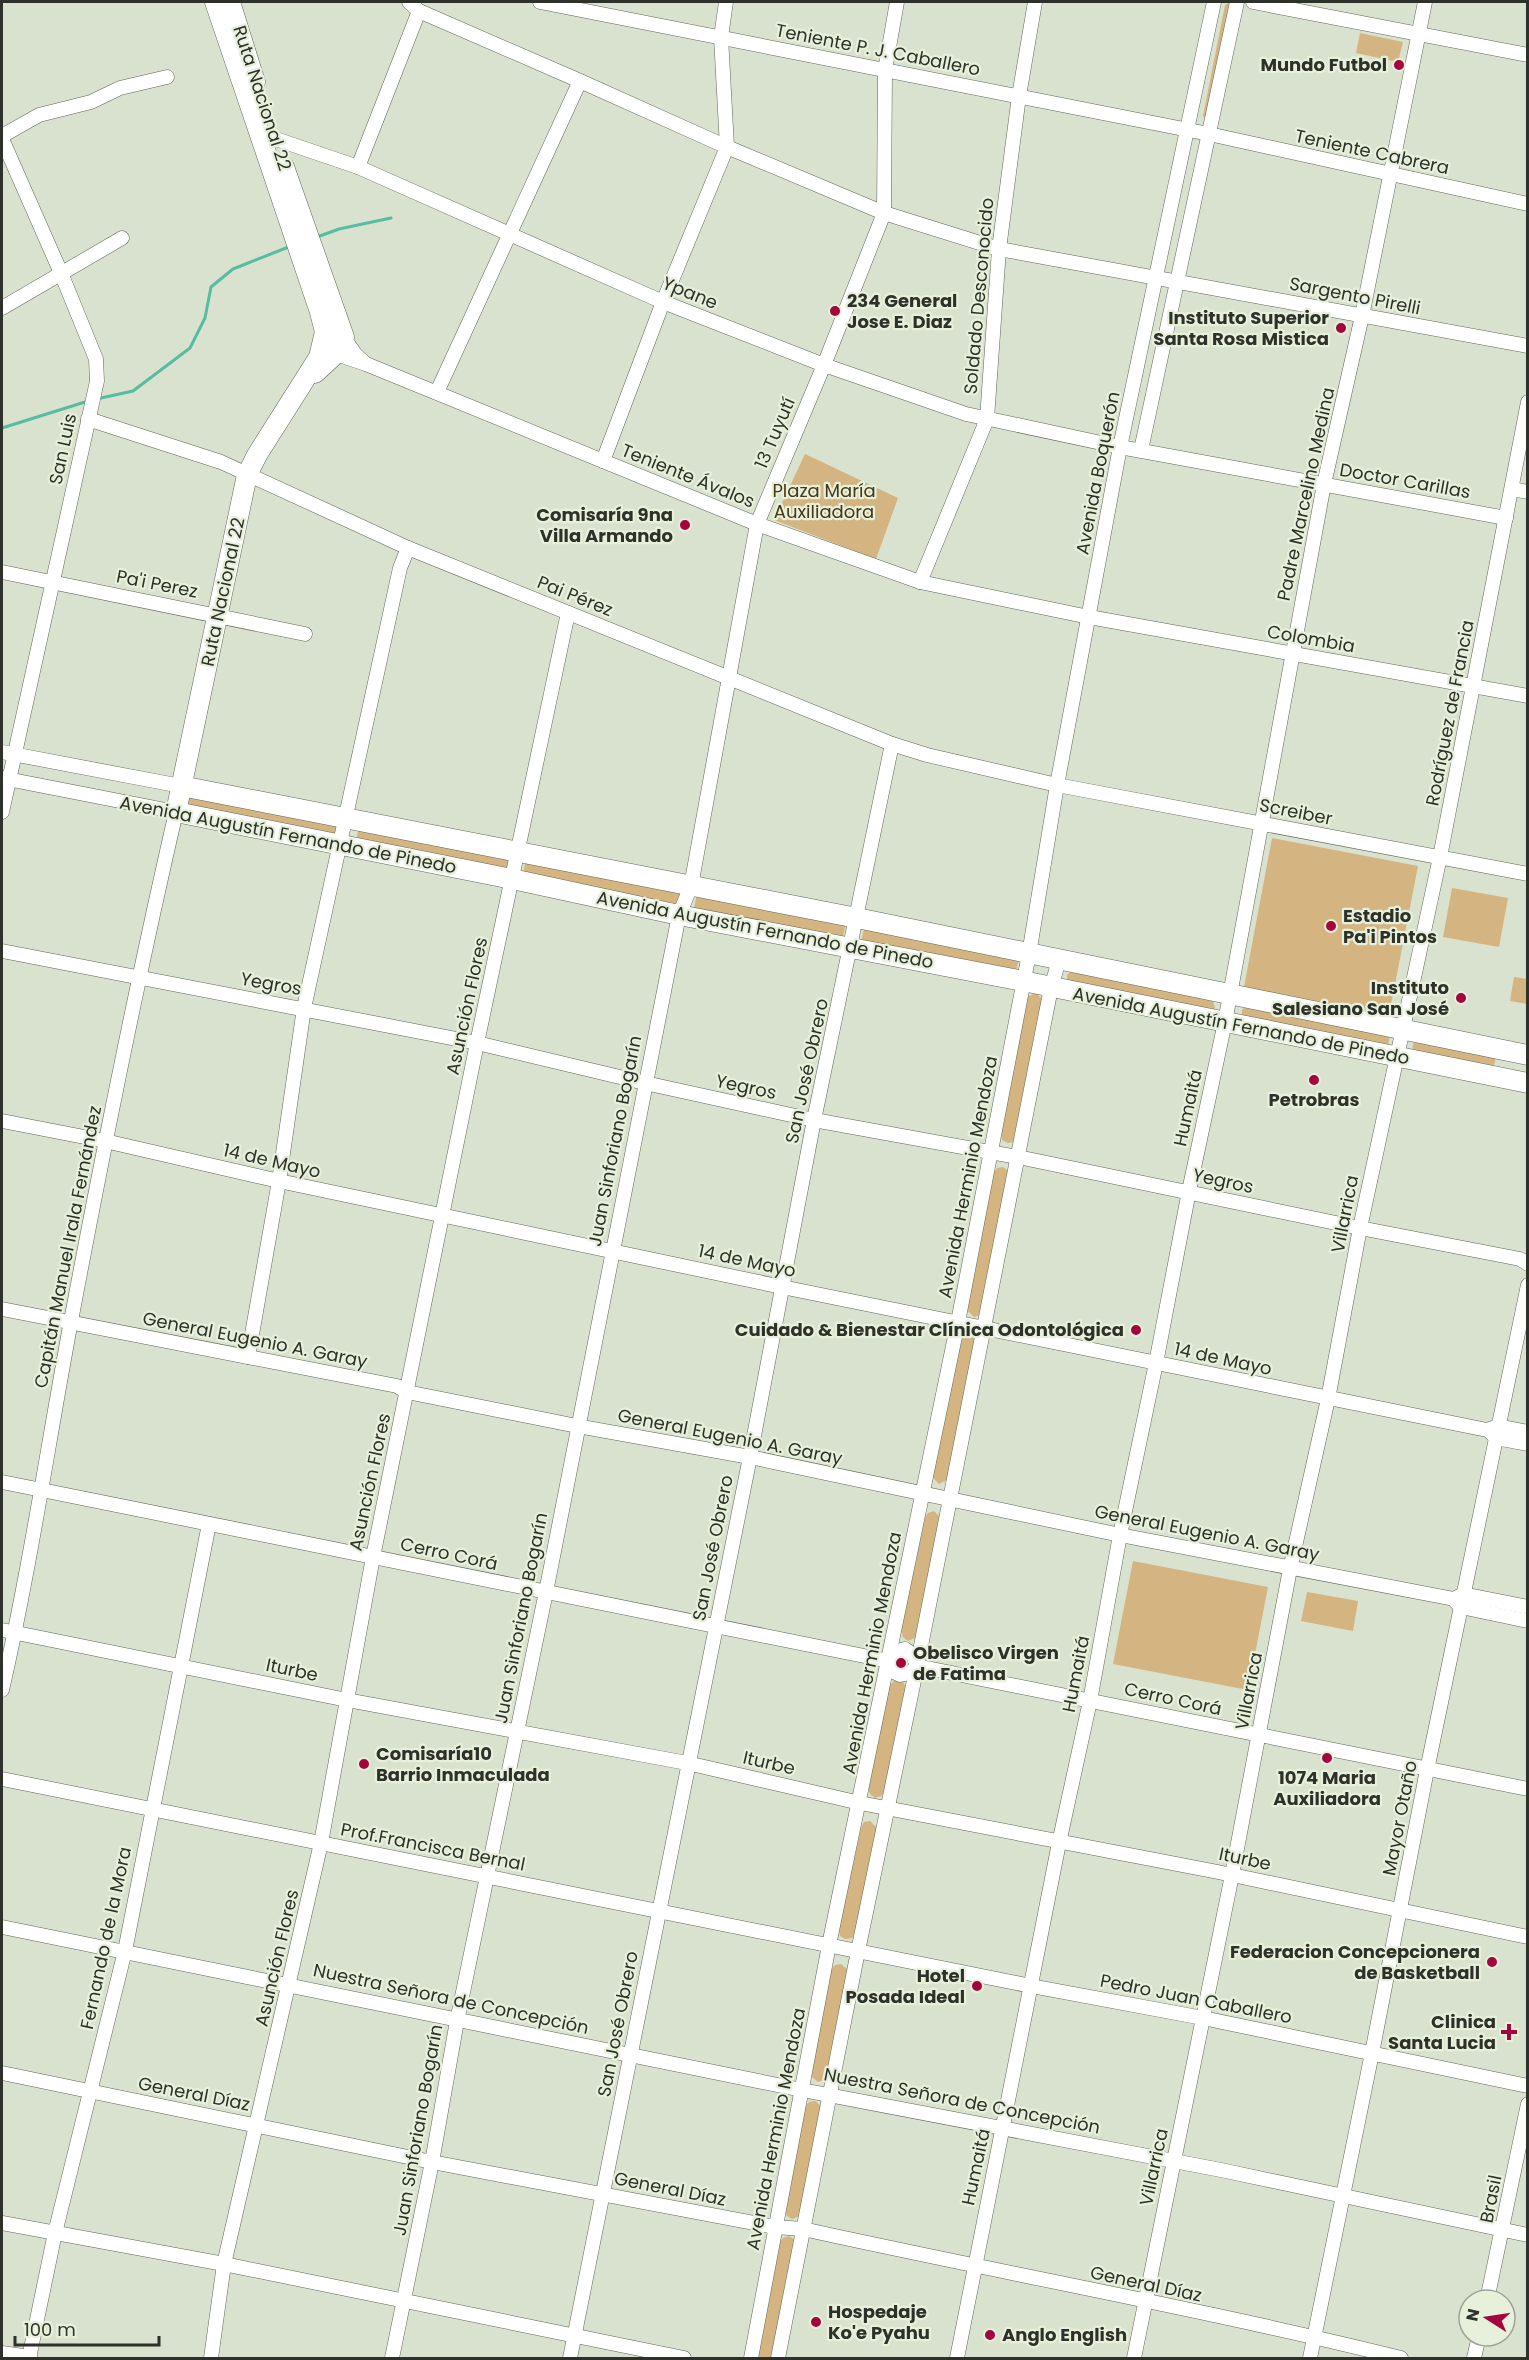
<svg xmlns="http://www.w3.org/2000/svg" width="1529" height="2360" viewBox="0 0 1529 2360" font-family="Poppins,sans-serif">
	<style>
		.green { fill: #d4b480 }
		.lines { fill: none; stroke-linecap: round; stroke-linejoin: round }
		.stream { stroke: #57bda0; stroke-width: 3 }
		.minor-casing { stroke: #5f6654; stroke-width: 15 }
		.highway-casing { stroke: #5f6654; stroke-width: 21 }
		.minor { stroke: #fff; stroke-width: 14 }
		.highway { stroke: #fff; stroke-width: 20 }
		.poi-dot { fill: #a3063d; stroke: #e7f0db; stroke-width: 2 }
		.labels { text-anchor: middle; stroke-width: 4.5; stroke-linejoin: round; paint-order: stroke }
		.street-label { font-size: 18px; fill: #2d3129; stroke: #e7f0db }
		.poi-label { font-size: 18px; font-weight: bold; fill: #2d3129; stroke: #e7f0db; text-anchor: end }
		.park-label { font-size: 18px; fill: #473615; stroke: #e7f0db }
	</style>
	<rect width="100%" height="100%" fill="#d9e2ce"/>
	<!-- green -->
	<g class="green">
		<polygon points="1230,2 1207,121 1203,116 1225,5"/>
		<polygon points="1360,33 1403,42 1398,62 1356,53"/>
		<polygon points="805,454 898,498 876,559 774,520"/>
		<polygon points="191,790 344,820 341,837 187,808"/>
		<polygon points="359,825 509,855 506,871 356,842"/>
		<polygon points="1272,838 1418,866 1389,1015 1244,987"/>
		<polygon points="526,859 682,888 679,904 523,875"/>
		<polygon points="1452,888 1508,898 1499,947 1443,937"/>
		<polygon points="697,894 846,922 843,937 694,908"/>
		<polygon points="864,929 1019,958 1016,972 861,942"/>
		<polygon points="1072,970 1212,998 1215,1008 1213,1011 1067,982 1067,975"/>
		<polygon points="1514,977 1527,979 1527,1004 1510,1001"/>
		<polygon points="1036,993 1043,1000 1014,1142 1008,1143 1002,1140 1001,1133 1027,997"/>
		<polygon points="1247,1005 1390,1036 1388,1045 1242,1017 1242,1010"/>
		<polygon points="1414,1041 1496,1057 1494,1066 1412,1050"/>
		<polygon points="1003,1167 1008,1171 980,1315 974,1317 967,1310 993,1174 997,1168"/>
		<polygon points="966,1335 972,1336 976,1341 947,1480 939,1484 932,1477 960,1338"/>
		<polygon points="934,1511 941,1518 917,1637 908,1641 903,1637 901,1631 925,1518 928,1513"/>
		<polygon points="1133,1561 1268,1587 1248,1690 1113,1664"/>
		<polygon points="1307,1592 1358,1601 1353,1631 1301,1621"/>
		<polygon points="896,1679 904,1683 906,1689 885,1791 881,1796 875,1798 870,1794 868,1788 889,1686"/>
		<polygon points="870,1821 877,1828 855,1933 852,1938 845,1939 840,1936 839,1929 861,1828 864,1822"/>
		<polygon points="841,1964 848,1970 826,2079 818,2082 811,2076 831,1970 835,1965"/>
		<polygon points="815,2101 822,2107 800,2216 792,2219 787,2216 785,2210 805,2107 809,2102"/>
		<polygon points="789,2236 795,2240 773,2358 757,2358 779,2243 783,2238"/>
	</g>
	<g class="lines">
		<!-- stream -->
		<g class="stream">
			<polyline points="317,237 339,229 391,218"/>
			<polyline points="101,398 133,391 190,348 205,318 211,287 233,269 291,246"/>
			<polyline points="2,428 85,402"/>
		</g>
		<!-- minor casing -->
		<g class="minor-casing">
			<g id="minor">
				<polyline points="409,2 419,11 580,81 727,147 884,213 999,249 1528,346"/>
				<polyline points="540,2 1209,134 1528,204"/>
				<polyline points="1253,2 1528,55"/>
				<polyline points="2,136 39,115 91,102 120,88 167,77"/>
				<polyline points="259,136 273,138 358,167 663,302 824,365 966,414 1120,447 1506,518"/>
				<polyline points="2,139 61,273 96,359 97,381 2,812"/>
				<polyline points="358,167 419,11"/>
				<polyline points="2,308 122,238"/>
				<polyline points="341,334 356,355 366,364"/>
				<polyline points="330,352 366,364 757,524 920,582 1089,617 1528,696"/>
				<polyline points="437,392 580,81"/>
				<polyline points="88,419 221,462 408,548 892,744 927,755 1057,785 1528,874"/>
				<polyline points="1141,450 1237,2"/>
				<polyline points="603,461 663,302 727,147 721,37 726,2"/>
				<polyline points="1512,489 1528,492"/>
				<polyline points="2,572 305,634"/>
				<polyline points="920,582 987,419 999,249 1019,96 1035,2"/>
				<polyline points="2,752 181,786"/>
				<path d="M2 778 176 812C137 981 103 1151 71 1321 48 1444 30 1568 2 1690"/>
				<polyline points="2,951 477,1043 645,1083 814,1120 1018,1157 1360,1228 1520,1259 1528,1264"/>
				<polyline points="2,1121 105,1141 279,1181 782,1287 1487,1430 1498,1426 1528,1432"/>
				<polyline points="2,1309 397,1386 407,1392 577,1426 750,1457 1120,1535 1454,1599 1463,1594 1528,1607"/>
				<polyline points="248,1357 279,1181 304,1008 400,568 408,548"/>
				<polyline points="1491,1433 1496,1438 1528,1444"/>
				<polyline points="2,1482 889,1661"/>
				<polyline points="1455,1601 1461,1607 1528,1621"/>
				<polyline points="2,1630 347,1700 687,1763 860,1803 1218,1872 1528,1937"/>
				<polyline points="889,1661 895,1652 905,1649 913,1655 917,1666"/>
				<polyline points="889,1661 894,1672 900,1675 910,1673 917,1666"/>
				<polyline points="917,1666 1528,1789"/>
				<polyline points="2,1779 1031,1986 1203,2018 1528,2086"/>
				<polyline points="2,1927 802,2090 1221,2170 1528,2235"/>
				<path d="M2 2073 432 2162 775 2227 803 2229C1002 2273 1203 2309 1401 2358"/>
				<polyline points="2,2223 224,2264 684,2358"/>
				<polyline points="1487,2300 1528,2104"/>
				<polyline points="2,2353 30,2357"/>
				<polyline points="29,2358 55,2233 125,1951 209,1524"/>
				<polyline points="211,2358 224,2264 321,1843 373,1557 477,1043 568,613"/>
				<polyline points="392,2358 432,2162 457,2021 546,1592 679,915 691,886 757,524 824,365 884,213 885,70 897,2"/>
				<polyline points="570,2358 750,1457 814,1120 892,744"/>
				<polyline points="751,2358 829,1945 958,1322 1029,954 1057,785 1120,447 1214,2"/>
				<polyline points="778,2358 858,1951 917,1666 1051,988 1059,960"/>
				<polyline points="957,2358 1059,1843 1090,1701 1120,1535 1156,1363 1189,1191 1225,1022 1324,484 1362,316 1425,2"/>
				<polyline points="1134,2358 1232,1875 1290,1569 1328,1399 1360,1228 1440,857 1528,402"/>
				<polyline points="1310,2358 1372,2053 1427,1770 1528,1285"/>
				<polyline points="1474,2358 1479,2336"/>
			</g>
		</g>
		<!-- highway casing -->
		<g class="highway-casing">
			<g id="highway">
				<polyline points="215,2 320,312 325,332 319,357 257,455 247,475 176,812 512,879 679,915 1023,981 1528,1083"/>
				<polyline points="230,2 255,82"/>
				<polyline points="284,167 344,337 340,350 315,373"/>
				<polyline points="181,786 857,918 1528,1055"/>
			</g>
		</g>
		<!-- minor -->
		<use href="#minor" class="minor"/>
		<!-- highway -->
		<use href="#highway" class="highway"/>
	</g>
	<!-- markers -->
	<g class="poi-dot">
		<circle cx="1399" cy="65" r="6"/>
		<circle cx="835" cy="311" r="6"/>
		<circle cx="1341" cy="328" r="6"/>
		<circle cx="685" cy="525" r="6"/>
		<circle cx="1331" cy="926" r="6"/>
		<circle cx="1461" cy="998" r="6"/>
		<circle cx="1314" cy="1080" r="6"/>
		<circle cx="1136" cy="1330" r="6"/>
		<circle cx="901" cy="1663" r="6"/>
		<circle cx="1327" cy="1758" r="6"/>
		<circle cx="364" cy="1764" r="6"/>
		<circle cx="1492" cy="1962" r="6"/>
		<circle cx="977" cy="1986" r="6"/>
		<path d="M1506 2023h6v6h6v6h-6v6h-6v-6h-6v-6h6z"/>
		<circle cx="816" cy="2322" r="6"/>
		<circle cx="990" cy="2335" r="6"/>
	</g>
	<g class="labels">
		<!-- street labels -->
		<g class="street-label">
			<text transform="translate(878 50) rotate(11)" y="6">Teniente P. J. Caballero</text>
			<text transform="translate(262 98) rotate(72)" y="6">Ruta Nacional 22</text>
			<text transform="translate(1372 152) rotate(12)" y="6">Teniente Cabrera</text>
			<text transform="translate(690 293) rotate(22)" y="6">Ypane</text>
			<text transform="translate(979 296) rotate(-85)" y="6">Soldado Desconocido</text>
			<text transform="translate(1355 296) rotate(11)" y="6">Sargento Pirelli</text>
			<text transform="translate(775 433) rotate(-67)" y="6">13 Tuyutí</text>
			<text transform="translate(63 449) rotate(-78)" y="6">San Luis</text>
			<text transform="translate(1098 473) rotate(-79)" y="6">Avenida Boquerón</text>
			<text transform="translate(688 476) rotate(22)" y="6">Teniente Ávalos</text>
			<text transform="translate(1405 481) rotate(10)" y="6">Doctor Carillas</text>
			<text transform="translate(1306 494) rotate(-78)" y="6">Padre Marcelino Medina</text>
			<text transform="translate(157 584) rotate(11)" y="6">Pa'i Perez</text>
			<text transform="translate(223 592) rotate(-78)" y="6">Ruta Nacional 22</text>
			<text transform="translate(575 596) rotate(22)" y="6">Pai Pérez</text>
			<text transform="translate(1311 639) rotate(10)" y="6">Colombia</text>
			<text transform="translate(1450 713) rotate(-79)" y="6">Rodríguez de Francia</text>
			<text transform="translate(1296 812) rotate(11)" y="6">Screiber</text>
			<text transform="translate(288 835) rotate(11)" y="6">Avenida Augustín Fernando de Pinedo</text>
			<text transform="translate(765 930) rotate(11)" y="6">Avenida Augustín Fernando de Pinedo</text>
			<text transform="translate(271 984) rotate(10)" y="6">Yegros</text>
			<text transform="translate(467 1006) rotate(-78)" y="6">Asunción Flores</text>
			<text transform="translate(1241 1026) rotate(11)" y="6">Avenida Augustín Fernando de Pinedo</text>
			<text transform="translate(807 1071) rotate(-78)" y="6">San José Obrero</text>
			<text transform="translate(746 1087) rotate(12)" y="6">Yegros</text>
			<text transform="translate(1188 1108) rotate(-78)" y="6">Humaitá</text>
			<text transform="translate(615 1141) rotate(-79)" y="6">Juan Sinforiano Bogarín</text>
			<text transform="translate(272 1161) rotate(13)" y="6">14 de Mayo</text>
			<text transform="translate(968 1177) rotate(-79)" y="6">Avenida Herminio Mendoza</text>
			<text transform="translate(1223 1181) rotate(12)" y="6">Yegros</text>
			<text transform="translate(1345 1214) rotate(-79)" y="6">Villarrica</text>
			<text transform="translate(68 1247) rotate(-79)" y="6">Capitán Manuel Irala Fernández</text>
			<text transform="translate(747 1261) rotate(12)" y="6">14 de Mayo</text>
			<text transform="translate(255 1340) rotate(11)" y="6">General Eugenio A. Garay</text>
			<text transform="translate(1223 1359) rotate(12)" y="6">14 de Mayo</text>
			<text transform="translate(730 1437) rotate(11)" y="6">General Eugenio A. Garay</text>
			<text transform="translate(370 1482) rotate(-78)" y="6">Asunción Flores</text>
			<text transform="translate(1207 1533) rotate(11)" y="6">General Eugenio A. Garay</text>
			<text transform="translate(713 1548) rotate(-79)" y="6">San José Obrero</text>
			<text transform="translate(449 1554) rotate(12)" y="6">Cerro Corá</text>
			<text transform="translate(521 1618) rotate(-79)" y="6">Juan Sinforiano Bogarín</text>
			<text transform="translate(872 1653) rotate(-79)" y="6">Avenida Herminio Mendoza</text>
			<text transform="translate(292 1670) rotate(12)" y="6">Iturbe</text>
			<text transform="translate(1076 1674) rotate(-79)" y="6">Humaitá</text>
			<text transform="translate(1249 1691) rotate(-79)" y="6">Villarrica</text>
			<text transform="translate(1173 1699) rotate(12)" y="6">Cerro Corá</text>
			<text transform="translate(769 1763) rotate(13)" y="6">Iturbe</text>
			<text transform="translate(1400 1818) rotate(-79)" y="6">Mayor Otaño</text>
			<text transform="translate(433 1847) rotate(11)" y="6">Prof.Francisca Bernal</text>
			<text transform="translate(1245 1859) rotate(12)" y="6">Iturbe</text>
			<text transform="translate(106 1938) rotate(-78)" y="6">Fernando de la Mora</text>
			<text transform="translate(277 1958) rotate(-77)" y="6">Asunción Flores</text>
			<text transform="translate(451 1999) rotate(12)" y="6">Nuestra Señora de Concepción</text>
			<text transform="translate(1196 1999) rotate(11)" y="6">Pedro Juan Caballero</text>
			<text transform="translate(618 2024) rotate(-79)" y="6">San José Obrero</text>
			<text transform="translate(194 2094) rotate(11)" y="6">General Díaz</text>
			<text transform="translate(962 2101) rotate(11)" y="6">Nuestra Señora de Concepción</text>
			<text transform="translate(776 2129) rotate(-79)" y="6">Avenida Herminio Mendoza</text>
			<text transform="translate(418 2130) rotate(-80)" y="6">Juan Sinforiano Bogarín</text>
			<text transform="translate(976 2167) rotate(-78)" y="6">Humaitá</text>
			<text transform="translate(1154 2167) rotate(-78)" y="6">Villarrica</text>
			<text transform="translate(670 2189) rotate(11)" y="6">General Díaz</text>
			<text transform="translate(1491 2199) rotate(-79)" y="6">Brasil</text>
			<text transform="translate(1146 2284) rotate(12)" y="6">General Díaz</text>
		</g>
		<!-- poi labels -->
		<g class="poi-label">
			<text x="1387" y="71">Mundo Futbol</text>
			<text x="847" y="307" text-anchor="start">234 General<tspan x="847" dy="21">Jose E. Diaz</tspan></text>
			<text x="1329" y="324">Instituto Superior<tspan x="1329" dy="21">Santa Rosa Mistica</tspan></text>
			<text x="673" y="521">Comisaría 9na<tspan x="673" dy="21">Villa Armando</tspan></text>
			<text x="1343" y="922" text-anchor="start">Estadio<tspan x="1343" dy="21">Pa'i Pintos</tspan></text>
			<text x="1449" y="994">Instituto<tspan x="1449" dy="21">Salesiano San José</tspan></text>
			<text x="1314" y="1106" text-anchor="middle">Petrobras</text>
			<text x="1124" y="1336">Cuidado &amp; Bienestar Clínica Odontológica</text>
			<text x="913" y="1659" text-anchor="start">Obelisco Virgen<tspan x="913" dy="21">de Fatima</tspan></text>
			<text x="376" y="1760" text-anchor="start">Comisaría10<tspan x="376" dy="21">Barrio Inmaculada</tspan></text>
			<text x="1327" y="1784" text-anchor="middle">1074 Maria<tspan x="1327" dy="21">Auxiliadora</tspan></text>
			<text x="1480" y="1958">Federacion Concepcionera<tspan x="1480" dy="21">de Basketball</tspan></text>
			<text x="965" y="1982">Hotel<tspan x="965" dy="21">Posada Ideal</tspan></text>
			<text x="1496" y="2028">Clinica<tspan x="1496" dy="21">Santa Lucia</tspan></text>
			<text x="828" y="2318" text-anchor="start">Hospedaje<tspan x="828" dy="21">Ko'e Pyahu</tspan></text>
			<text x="1002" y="2341" text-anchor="start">Anglo English</text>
		</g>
		<!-- park labels -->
		<g class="park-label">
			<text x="824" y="497">Plaza María<tspan x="824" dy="21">Auxiliadora</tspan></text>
		</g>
	</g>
	<!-- border -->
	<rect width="1529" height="2360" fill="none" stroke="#2d3129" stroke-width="6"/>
	<!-- north arrow -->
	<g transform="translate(1487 2318) rotate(282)"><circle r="28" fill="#e7f0db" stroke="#9da494" stroke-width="1.5"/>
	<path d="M0-4.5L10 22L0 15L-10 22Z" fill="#a3063d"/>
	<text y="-9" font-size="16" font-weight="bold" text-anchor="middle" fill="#2d3129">N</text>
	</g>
	<!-- scale -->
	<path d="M15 2336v9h144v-9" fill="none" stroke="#2d3129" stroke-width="3"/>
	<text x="24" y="2336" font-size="18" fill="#2d3129" stroke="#e7f0db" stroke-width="4.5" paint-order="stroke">100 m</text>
</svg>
